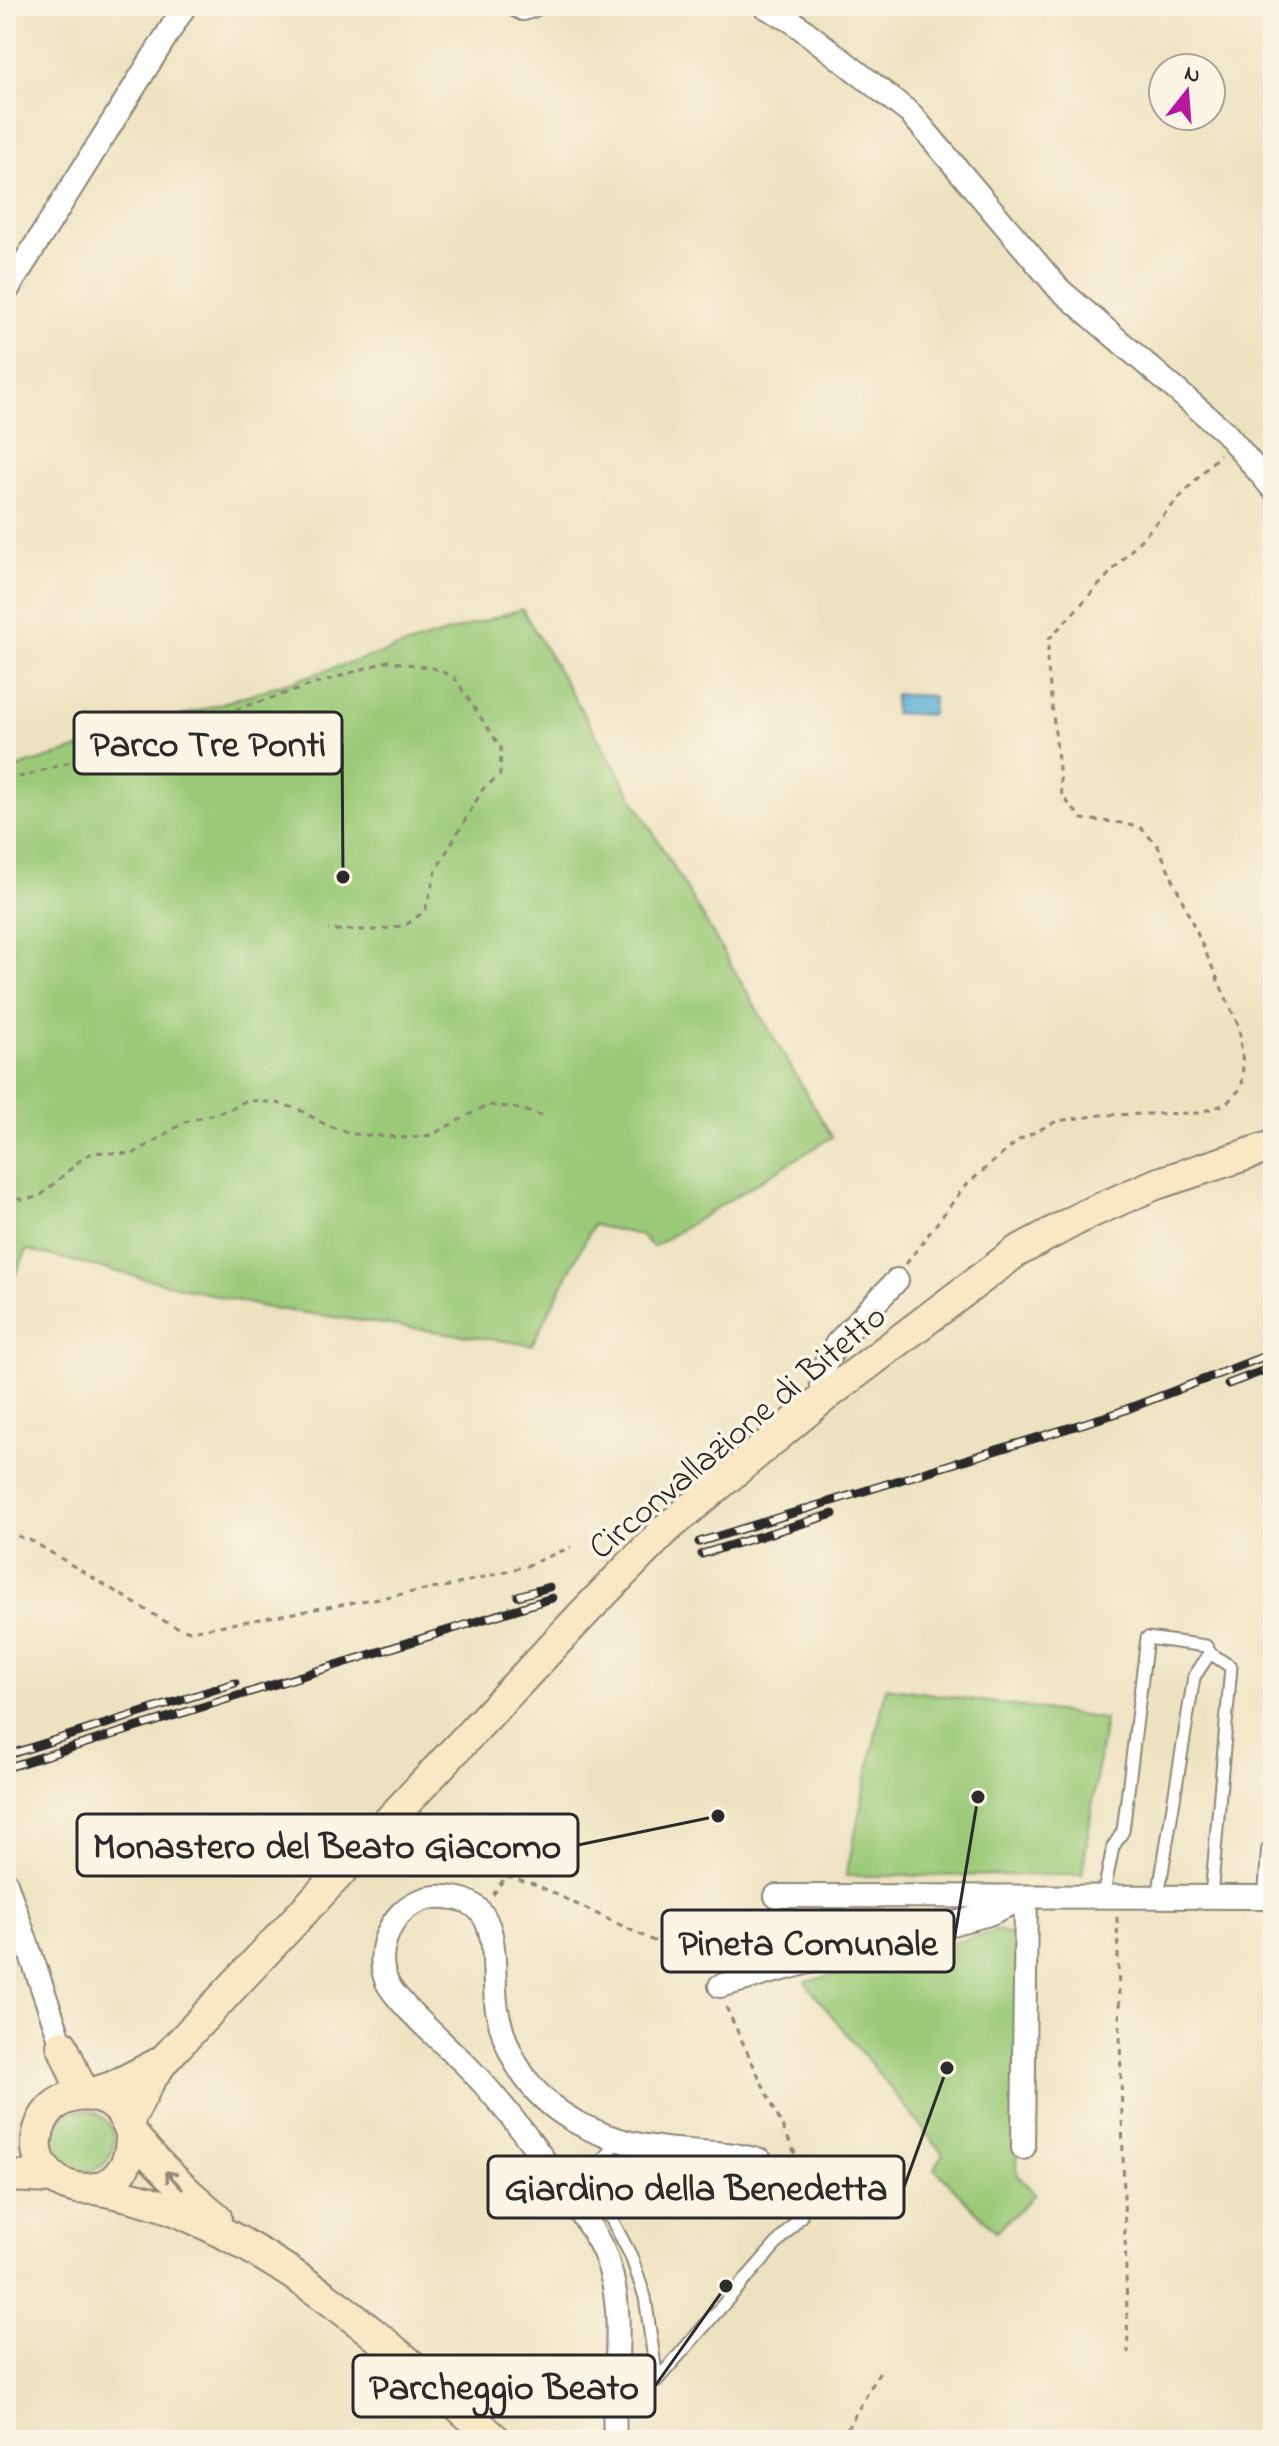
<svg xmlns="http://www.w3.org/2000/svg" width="1279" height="2446" viewBox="0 0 1279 2446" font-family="'Indie Flower',sans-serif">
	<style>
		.green { fill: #9ac977; stroke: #627a51; stroke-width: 2 }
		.water { fill: #59acd4; stroke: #426c80; stroke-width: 2 }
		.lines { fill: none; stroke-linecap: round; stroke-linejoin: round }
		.service-casing { stroke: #8c8676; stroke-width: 15 }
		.minor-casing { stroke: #8c8676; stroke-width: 26 }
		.secondary-casing { stroke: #8c8676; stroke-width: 34 }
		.path { stroke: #8c8676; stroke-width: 3; stroke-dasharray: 6 6; stroke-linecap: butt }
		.service { stroke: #fff; stroke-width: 11 }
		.minor { stroke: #fff; stroke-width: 22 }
		.secondary { stroke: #fae7c3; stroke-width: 30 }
		.rail-casing { stroke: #2b2b2b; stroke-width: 9 }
		.rail { stroke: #fcf5e5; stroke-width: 6; stroke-dasharray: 18; stroke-linecap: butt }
		.secondary-bridge-casing { stroke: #8c8676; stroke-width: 34; stroke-linecap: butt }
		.secondary-bridge { stroke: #fae7c3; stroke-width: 30 }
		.oneway { stroke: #928977 }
		.labels { text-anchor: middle; stroke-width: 7; stroke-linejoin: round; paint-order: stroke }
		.street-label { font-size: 36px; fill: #2b2b2b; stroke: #fcf5e5 }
		.leader { fill: none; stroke: #2b2b2b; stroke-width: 3 }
		.callout-dot { fill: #2b2b2b; stroke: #fcf5e5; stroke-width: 3 }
		.callout { fill: #fcf5e5; stroke: #2b2b2b; stroke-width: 3 }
		.callout-label { font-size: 38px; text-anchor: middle; font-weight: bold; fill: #2b2b2b }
	</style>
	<rect width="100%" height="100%" fill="#fcf5e5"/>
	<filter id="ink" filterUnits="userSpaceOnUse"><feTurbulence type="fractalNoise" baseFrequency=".0125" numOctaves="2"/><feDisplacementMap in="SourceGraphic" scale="16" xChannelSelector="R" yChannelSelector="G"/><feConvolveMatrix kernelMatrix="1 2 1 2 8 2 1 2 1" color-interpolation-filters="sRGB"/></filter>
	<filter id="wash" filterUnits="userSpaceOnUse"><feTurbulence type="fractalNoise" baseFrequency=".006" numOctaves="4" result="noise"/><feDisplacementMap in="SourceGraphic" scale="32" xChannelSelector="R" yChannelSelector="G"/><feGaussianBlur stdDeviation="1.8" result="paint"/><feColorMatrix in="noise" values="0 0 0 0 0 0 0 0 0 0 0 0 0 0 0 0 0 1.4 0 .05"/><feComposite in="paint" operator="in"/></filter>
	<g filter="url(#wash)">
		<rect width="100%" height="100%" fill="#ede2c0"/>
		<!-- green -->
		<g class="green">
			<polygon points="522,609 832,1137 653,1247 640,1235 593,1225 532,1345 263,1307 27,1250 6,1294 6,771"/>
			<polygon points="886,1687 1105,1719 1082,1875 846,1876"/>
			<polygon points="1000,1930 1005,1934 1016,1932 1022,1938 1017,2174 1035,2194 996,2232 935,2169 943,2154 805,1982"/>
			<circle cx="83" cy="2141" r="31"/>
		</g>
		<!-- water -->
		<polygon class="water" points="895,694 933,696 932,715 894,713"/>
	</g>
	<g filter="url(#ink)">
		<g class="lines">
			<!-- service casing -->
			<g class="service-casing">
				<g id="service">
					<polyline points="1103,1897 1113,1847 1123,1831 1147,1638 1206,1646 1210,1653"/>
					<polyline points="1158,1897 1194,1677 1210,1653 1231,1667 1211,1897"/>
					<polyline points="619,2138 585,2184 600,2211 611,2218 631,2256 645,2297 657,2380 801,2216 778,2167 761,2161"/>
				</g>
			</g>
			<!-- minor casing -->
			<g class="minor-casing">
				<g id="minor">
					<polyline points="517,6 523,9 532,6"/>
					<polyline points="764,6 792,21 911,114 1058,288 1225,432 1273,489"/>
					<polyline points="6,292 185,6"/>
					<polyline points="823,1398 821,1372 837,1343 897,1280"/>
					<polyline points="6,1883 62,2045"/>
					<polyline points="776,1896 1273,1897"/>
					<polyline points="1270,1897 1273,1851"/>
					<polyline points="720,1986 989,1914 1026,1897 1023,2148"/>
					<path d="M615 2440C611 2376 629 2316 605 2255 596 2233 580 2212 567 2193 537 2149 503 2103 466 2065 448 2047 395 2001 387 1982 374 1954 389 1913 419 1901 431 1896 440 1896 454 1898 506 1905 490 1972 497 2010 502 2034 510 2056 524 2076 556 2122 612 2143 665 2149 698 2153 729 2151 761 2161"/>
				</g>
			</g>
			<!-- secondary casing -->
			<g class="secondary-casing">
				<g id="secondary">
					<polyline points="666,1529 823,1398 1016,1252 1085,1215 1156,1184 1273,1146"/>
					<polyline points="62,2045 77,2080 87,2095 112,2087 161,2062"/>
					<polyline points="128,2123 148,2083 164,2060 582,1615"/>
					<path d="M131 2132C134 2223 13 2193 41 2124 46 2111 58 2100 72 2097 87 2093 105 2097 117 2108 125 2116 127 2127 133 2135 157 2165 186 2192 216 2217"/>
					<polyline points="6,2176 53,2178"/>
					<path d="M96 2189C124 2195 153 2201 179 2212 299 2263 400 2353 496 2440"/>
				</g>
			</g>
			<!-- path -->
			<g class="path">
				<polyline points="6,780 32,774 388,661 433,668 454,677 501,748 500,775 483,789 436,870 425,911 406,925 378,930 328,930"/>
				<polyline points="6,1196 24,1200 40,1196 84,1157 94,1152 133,1154 185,1122 231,1109 247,1100 277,1103 298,1109 326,1125 353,1134 408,1138 431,1135 488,1105 511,1107 548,1117"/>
				<polyline points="906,1264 965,1186 1019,1140 1057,1121 1102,1115 1198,1113 1226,1104 1242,1087 1243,1065 1239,1027 1158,846 1141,828 1122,823 1082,819 1062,796 1047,660 1049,639 1220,454"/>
				<polyline points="6,1532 32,1541 171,1625 190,1631 454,1585 526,1566 571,1547"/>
				<polyline points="436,1875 464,1867 506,1876"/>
				<polyline points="493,1895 506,1876 534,1884 711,1968"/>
				<polyline points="1117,1917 1128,2353"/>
				<polyline points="726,2007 817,2200 812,2205"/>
				<polyline points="841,2440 880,2371"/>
			</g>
			<!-- service -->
			<use href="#service" class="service"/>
			<!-- minor -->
			<use href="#minor" class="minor"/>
			<!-- secondary -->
			<use href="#secondary" class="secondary"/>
			<!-- rail casing -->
			<g class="rail-casing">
				<g id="rail">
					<polyline points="1228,1384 1273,1367"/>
					<polyline points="699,1542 1114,1414 1273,1353"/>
					<polyline points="702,1554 833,1514"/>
					<polyline points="518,1596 549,1587"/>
					<polyline points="14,1753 235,1683"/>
					<polyline points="6,1768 552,1598"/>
				</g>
			</g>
			<!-- rail -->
			<use href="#rail" class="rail"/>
			<!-- secondary-bridge casing -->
			<g class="secondary-bridge-casing">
				<polyline id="secondary-bridge" points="582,1615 666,1529"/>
			</g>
			<!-- secondary-bridge -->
			<use href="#secondary-bridge" class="secondary-bridge"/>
		</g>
		<!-- one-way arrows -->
		<defs><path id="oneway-shaft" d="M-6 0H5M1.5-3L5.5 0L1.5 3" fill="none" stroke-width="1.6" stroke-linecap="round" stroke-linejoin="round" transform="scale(2)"/></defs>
		<use class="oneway" href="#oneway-shaft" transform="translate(174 2180) rotate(-132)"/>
	</g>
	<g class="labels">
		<!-- street labels -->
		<g class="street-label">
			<text transform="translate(736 1430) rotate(-40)" y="13">Circonvallazione di Bitetto</text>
		</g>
	</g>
	<!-- callouts -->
	<path class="leader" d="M343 877L342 743M718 1816L578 1845M978 1797L954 1941M947 2068L904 2187M726 2286L655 2386"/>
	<g class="callout-dot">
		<circle cx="343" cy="877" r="8"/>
		<circle cx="718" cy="1816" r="8"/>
		<circle cx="978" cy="1797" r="8"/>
		<circle cx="947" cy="2068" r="8"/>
		<circle cx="726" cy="2286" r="8"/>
	</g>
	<g class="callout">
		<rect x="74" y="712" width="268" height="62" rx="8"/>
		<rect x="77" y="1814" width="501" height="62" rx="8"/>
		<rect x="662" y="1910" width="292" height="62" rx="8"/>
		<rect x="488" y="2156" width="416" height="62" rx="8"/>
		<rect x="353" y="2355" width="302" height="62" rx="8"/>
	</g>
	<g class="callout-label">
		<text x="208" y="756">Parco Tre Ponti</text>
		<text x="327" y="1858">Monastero del Beato Giacomo</text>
		<text x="808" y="1955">Pineta Comunale</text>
		<text x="696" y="2200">Giardino della Benedetta</text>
		<text x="504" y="2399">Parcheggio Beato</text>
	</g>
	<!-- margin -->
	<rect width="1279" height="2446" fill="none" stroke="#fcf5e5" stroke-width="32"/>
	<!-- north arrow -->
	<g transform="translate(1187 92) rotate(17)"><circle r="38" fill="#fcf5e5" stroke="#a8a49b" stroke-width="2"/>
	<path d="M0-6L14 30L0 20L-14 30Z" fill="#b5179e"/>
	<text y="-12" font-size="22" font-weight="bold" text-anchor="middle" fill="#2b2b2b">N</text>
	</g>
</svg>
